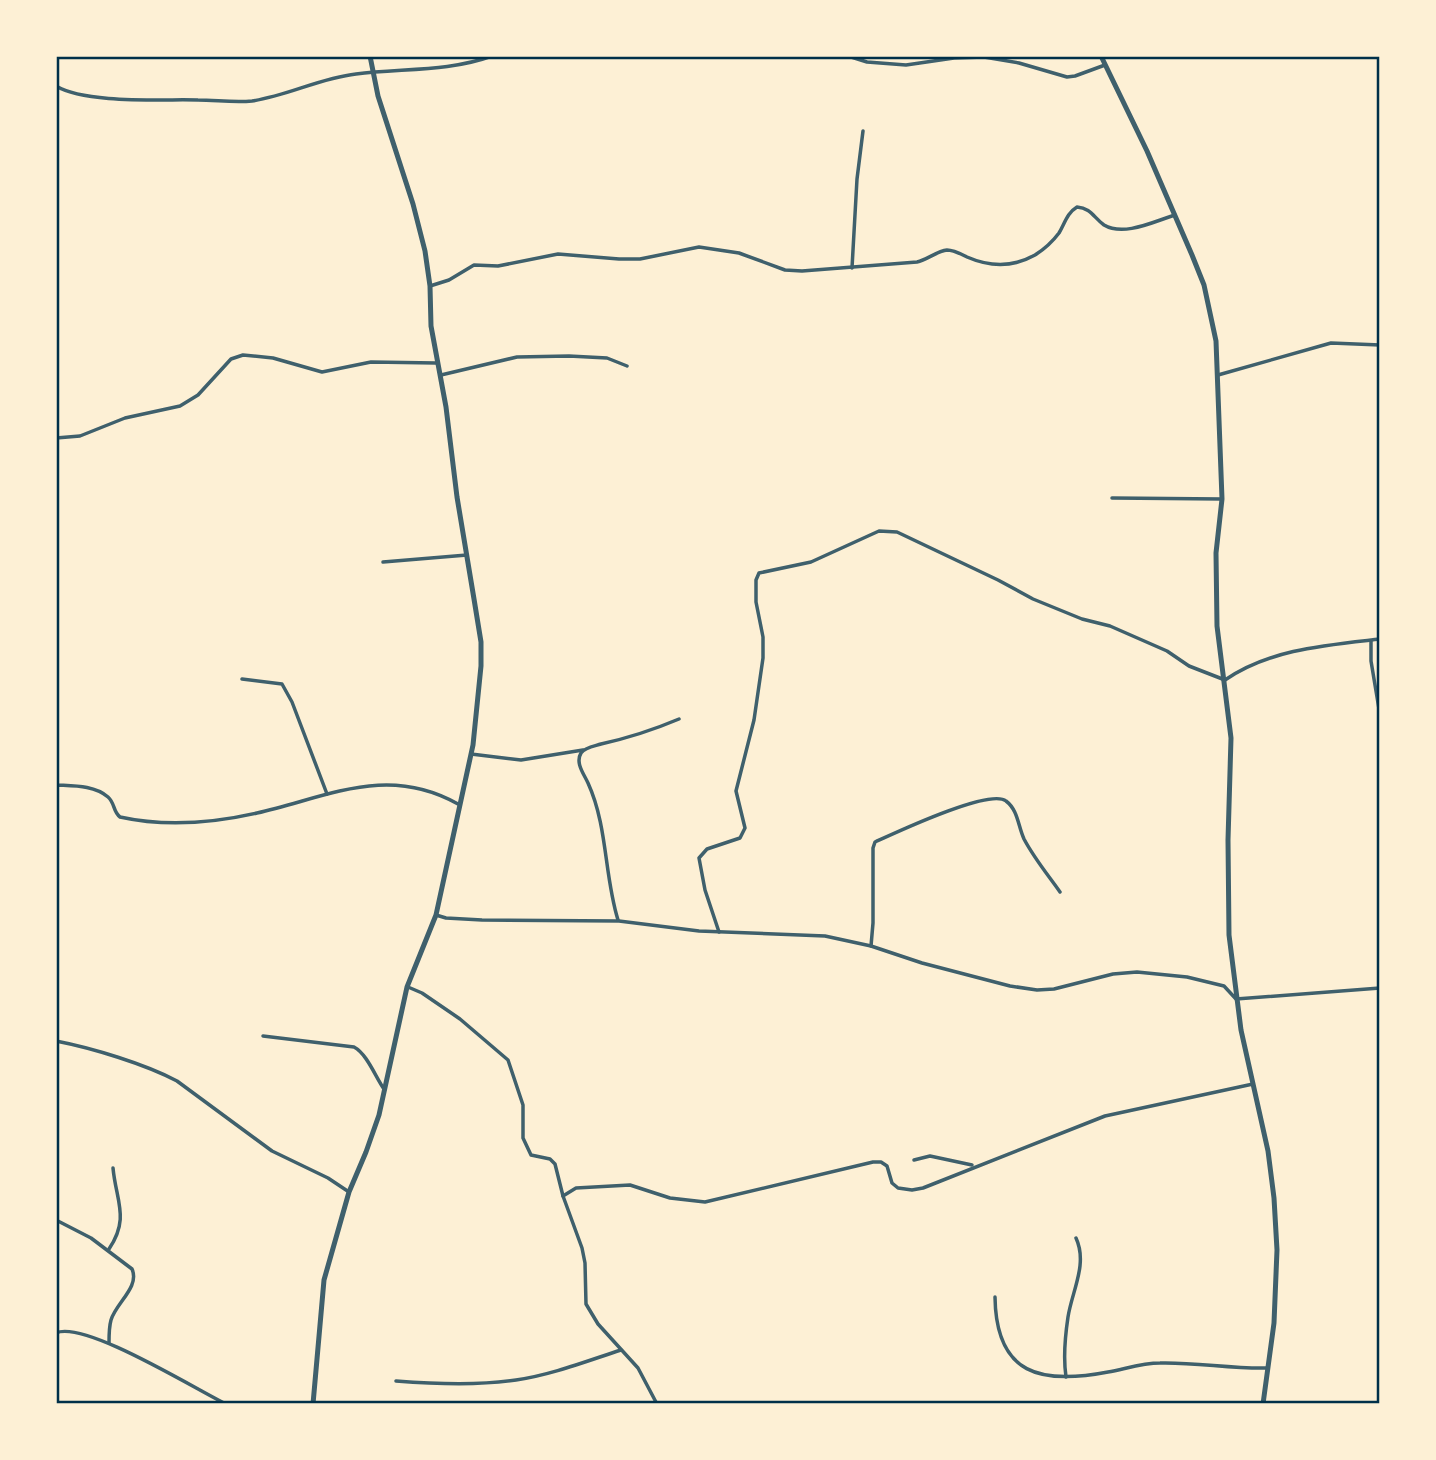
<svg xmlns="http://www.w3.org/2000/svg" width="1436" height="1460" viewBox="0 0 1436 1460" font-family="'Libre Baskerville',serif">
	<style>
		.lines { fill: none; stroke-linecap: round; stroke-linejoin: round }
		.minor { stroke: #3f606c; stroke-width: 3.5 }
		.tertiary { stroke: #3f606c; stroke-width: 5 }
		.neatline { fill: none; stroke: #003049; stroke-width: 2.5 }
	</style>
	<rect width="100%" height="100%" fill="#fdf0d5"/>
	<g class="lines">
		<!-- minor -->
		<g class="minor">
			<polyline points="848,56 867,62 906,65 954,58 984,57 1019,63 1067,77 1075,76 1105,65"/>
			<path d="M56 86C86 104 163 99 198 100 216 100 234 103 252 101 287 96 320 78 356 74 401 68 448 72 492 56"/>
			<polyline points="852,268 857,179 863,131"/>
			<path d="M430 286 449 280 474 265 498 266 558 254 619 259H640L699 247 739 253 785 270 802 271 917 262C927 260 937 251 947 250 954 250 961 254 967 257 990 267 1012 268 1035 255 1043 250 1053 241 1059 233 1065 223 1067 213 1077 207 1091 208 1094 218 1104 225 1124 237 1155 221 1175 215"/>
			<polyline points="441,375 517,357 569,356 607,358 627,366"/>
			<polyline points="1218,375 1331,343 1380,345"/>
			<polyline points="56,438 80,436 125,418 180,406 198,395 231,359 243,355 273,358 322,372 371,362 436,363"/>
			<polyline points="1112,498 1222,499"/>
			<polyline points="383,562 467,555"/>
			<polyline points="1371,641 1371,661 1380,715"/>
			<polyline points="242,679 282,684 292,702 327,794"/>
			<polyline points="471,754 521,760 583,750"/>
			<path d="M56 785C73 786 94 785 108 797 115 803 113 812 120 817 165 827 213 823 257 813 328 797 387 764 458 804"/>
			<polyline points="436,915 446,918 482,920 619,921 699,931 825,936 871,946 922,963 1010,986 1037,990 1054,989 1113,974 1137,972 1187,977 1224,986 1236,999 1380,988"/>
			<path d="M618 920C604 875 608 827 588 783 584 774 575 763 581 753 585 747 595 746 601 744 628 738 653 730 679 719"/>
			<path d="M719 932 705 890 699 858 707 849 740 838 745 828 736 791 754 720 763 658V637L756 602V580L759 573 811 562 879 531 897 532 998 580 1033 599 1082 619 1110 626 1167 651 1189 666 1225 680C1270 649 1327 645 1380 639"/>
			<path d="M871 946 873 923V848L875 842C895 833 990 788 1006 801 1018 810 1018 826 1024 839 1034 858 1048 875 1060 892"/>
			<polyline points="408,987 422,993 460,1019 508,1060 523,1105 523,1138 531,1155 550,1159 555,1164 563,1196 582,1248 585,1263 586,1304 598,1324 638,1368 657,1404"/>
			<path d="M263 1036 354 1047C367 1054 375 1076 384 1089"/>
			<path d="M56 1041C92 1048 145 1064 177 1081L272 1151 328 1178 349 1192"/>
			<polyline points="914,1160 930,1156 972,1165"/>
			<polyline points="563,1196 576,1188 630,1185 670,1198 705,1202 873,1162 881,1162 887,1166 892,1183 898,1188 912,1190 923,1188 1105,1116 1253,1084"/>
			<path d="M56 1220 91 1238 132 1269C140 1287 116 1303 111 1320 109 1327 109 1336 109 1343"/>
			<path d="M109 1249C130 1218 116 1201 113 1168"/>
			<path d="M995 1297C996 1375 1041 1385 1108 1372 1125 1369 1142 1363 1160 1363 1196 1362 1231 1369 1267 1368"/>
			<path d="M56 1333C84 1320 195 1389 226 1404"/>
			<path d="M1066 1377C1063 1357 1065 1337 1068 1317 1072 1291 1088 1264 1076 1238"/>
			<path d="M396 1381C435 1384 477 1386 516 1380 551 1375 587 1361 621 1350"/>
		</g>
		<!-- tertiary -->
		<g class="tertiary">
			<polyline points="1101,56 1147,151 1192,255 1204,285 1216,341 1222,499 1216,553 1217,626 1231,738 1228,840 1229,935 1241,1030 1268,1151 1274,1198 1277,1250 1274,1323 1263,1404"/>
			<polyline points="313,1404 324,1280 349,1192 366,1152 379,1115 407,987 436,915 473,745 481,666 481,642 474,599 457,497 446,407 431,326 430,286 425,251 413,204 378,96 370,56"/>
		</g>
	</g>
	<!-- border -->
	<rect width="1436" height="1460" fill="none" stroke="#fdf0d5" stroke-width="116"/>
	<rect x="58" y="58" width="1320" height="1344" class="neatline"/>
</svg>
